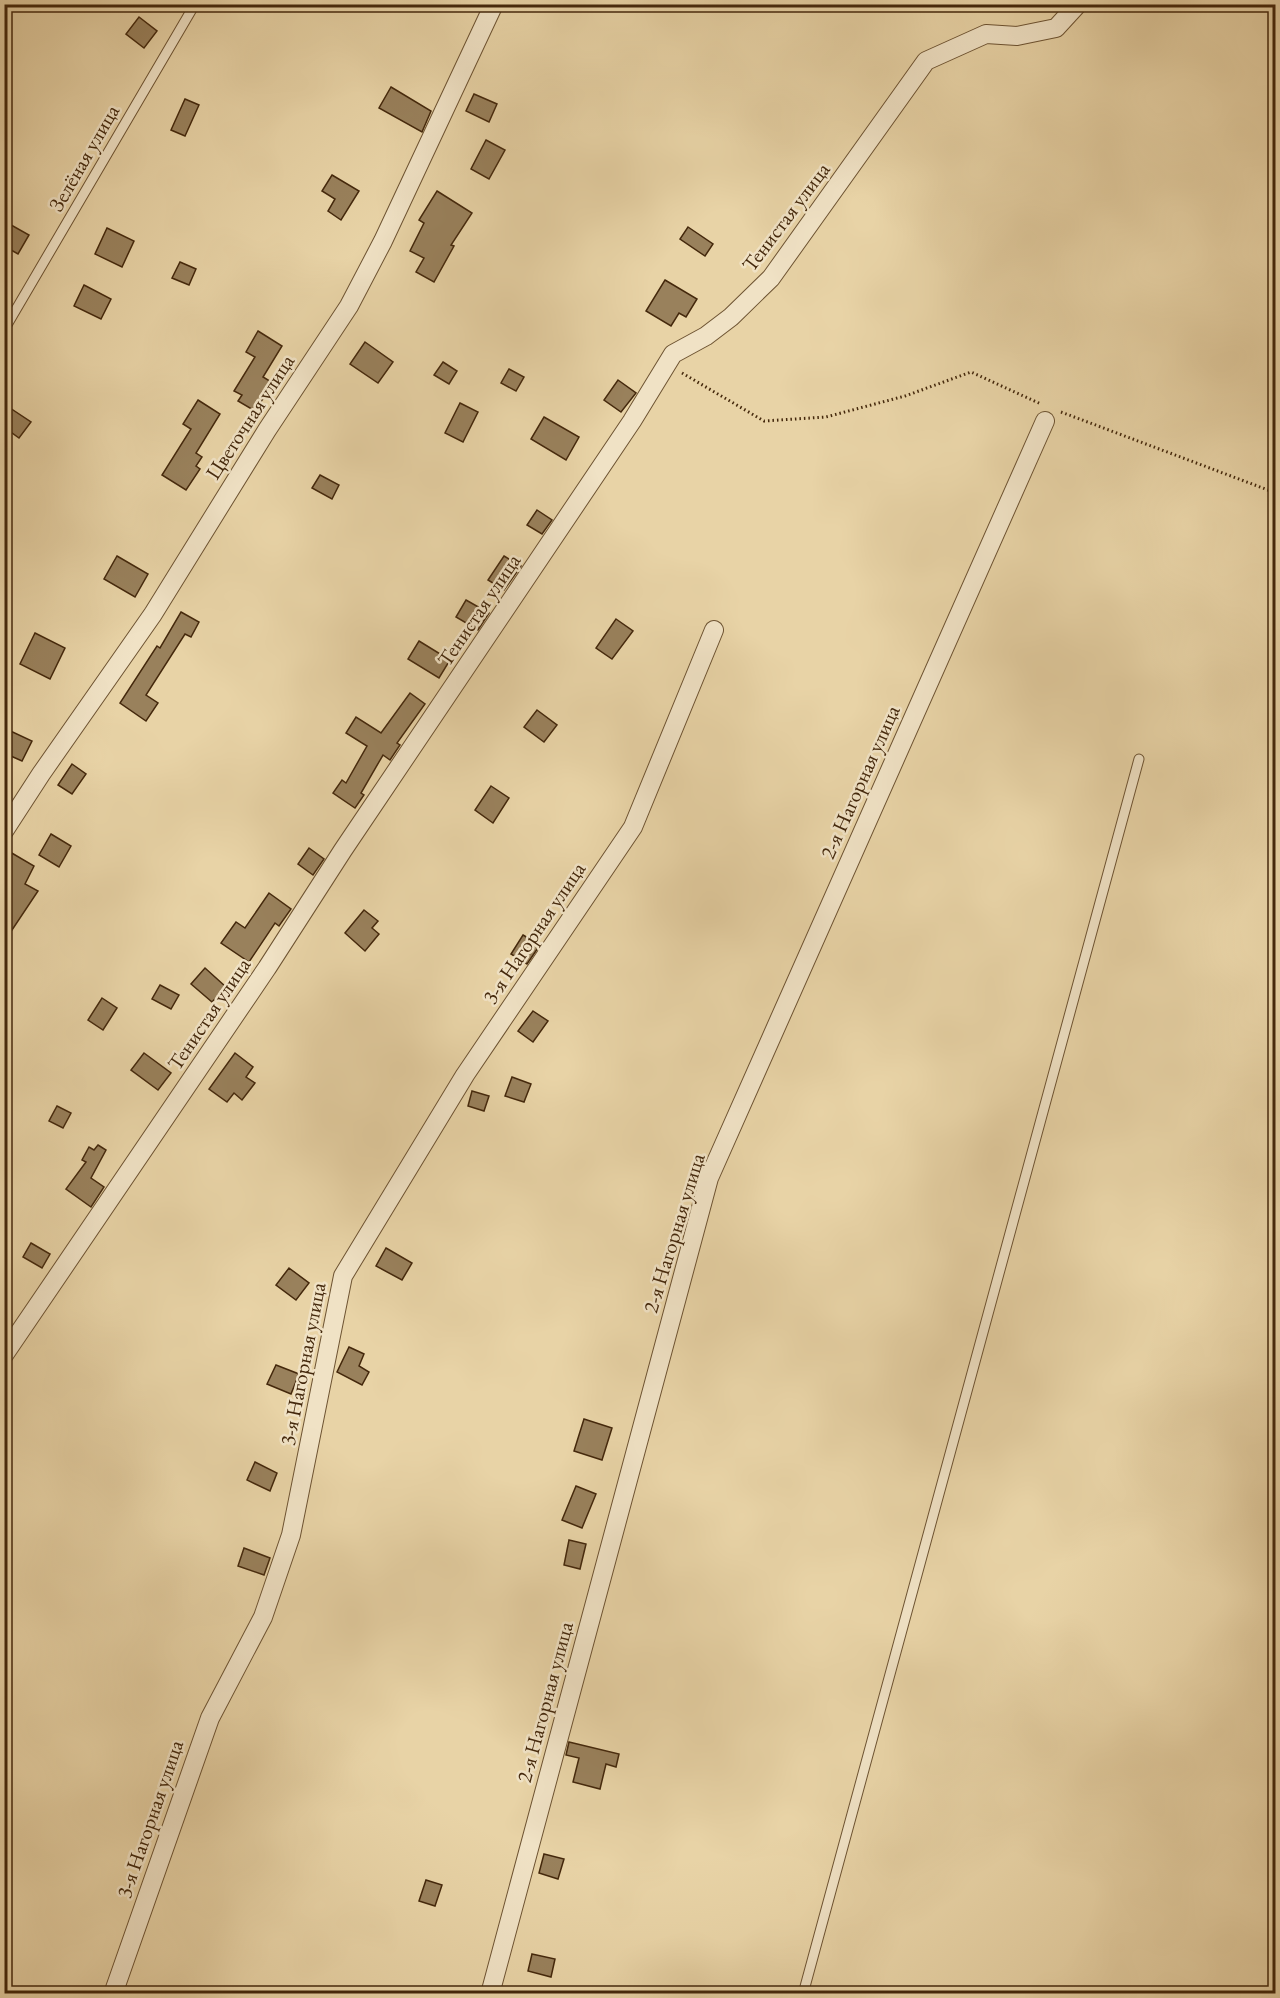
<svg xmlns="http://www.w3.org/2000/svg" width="1280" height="1998" viewBox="0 0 1280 1998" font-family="'EB Garamond',serif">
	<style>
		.building { fill: #99815c; stroke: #44280c; stroke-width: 1.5 }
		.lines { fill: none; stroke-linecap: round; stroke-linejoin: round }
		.service-casing { stroke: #6d5332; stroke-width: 11 }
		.minor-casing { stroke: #6d5332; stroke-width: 20 }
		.path { stroke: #44280c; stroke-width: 3; stroke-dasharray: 1.5 3; stroke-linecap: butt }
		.service { stroke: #f0e2c5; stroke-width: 9 }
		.minor { stroke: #f0e2c5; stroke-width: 18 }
		.labels { text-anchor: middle; stroke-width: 5; stroke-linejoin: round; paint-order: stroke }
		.street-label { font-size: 21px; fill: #44280c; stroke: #f0e2c5 }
	</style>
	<rect width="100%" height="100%" fill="#e8d3a6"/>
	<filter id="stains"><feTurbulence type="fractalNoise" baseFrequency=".00333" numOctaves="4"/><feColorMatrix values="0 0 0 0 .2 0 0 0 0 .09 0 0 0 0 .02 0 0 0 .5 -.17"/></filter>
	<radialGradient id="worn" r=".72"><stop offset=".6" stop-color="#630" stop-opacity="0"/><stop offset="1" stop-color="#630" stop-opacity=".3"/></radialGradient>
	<!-- building -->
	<g class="building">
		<polygon points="139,17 157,31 144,48 126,34"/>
		<polygon points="391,87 431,111 422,132 379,108"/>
		<polygon points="474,94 497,104 489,122 466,111"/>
		<polygon points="185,99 199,105 185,136 171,130"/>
		<polygon points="486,140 505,150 489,179 471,169"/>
		<polygon points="332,175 359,191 341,220 328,211 335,199 322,191"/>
		<polygon points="437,191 472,213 451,245 454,246 434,282 416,272 424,258 410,251 424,223 419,220"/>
		<polygon points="4,221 29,235 18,254 4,246"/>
		<polygon points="688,227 713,244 705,256 680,239"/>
		<polygon points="107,228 134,241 122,267 95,254"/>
		<polygon points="180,262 196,269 189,285 172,278"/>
		<polygon points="665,280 697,299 686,317 679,313 671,326 646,311"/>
		<polygon points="84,285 111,299 101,319 74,306"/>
		<polygon points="258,331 282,346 263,377 273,383 255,411 238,401 242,395 234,391 255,357 246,352"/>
		<polygon points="365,342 393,362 378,383 350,364"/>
		<polygon points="443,362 457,371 449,384 434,375"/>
		<polygon points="509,369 524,377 516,391 501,383"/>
		<polygon points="618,380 636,393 621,412 604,400"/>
		<polygon points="198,400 220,414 196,453 202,457 196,466 200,469 186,490 162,475 191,429 183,424"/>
		<polygon points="460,403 478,412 463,442 445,433"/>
		<polygon points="4,404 31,422 19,438 4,427"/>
		<polygon points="544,417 579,437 566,460 531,439"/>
		<polygon points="320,475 339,485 332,499 312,488"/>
		<polygon points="537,510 552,520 542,534 527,525"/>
		<polygon points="117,556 148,574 135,597 104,579"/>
		<polygon points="504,556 521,566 504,590 488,580"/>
		<polygon points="466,600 489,613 478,630 456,617"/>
		<polygon points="181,612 199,622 191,637 185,634 146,695 158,703 146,721 120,703 157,646 160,648"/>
		<polygon points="616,619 633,631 612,659 596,648"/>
		<polygon points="35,633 65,648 50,679 20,664"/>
		<polygon points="419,641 450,660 439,678 408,659"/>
		<polygon points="410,693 425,704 397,743 400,745 390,760 383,755 361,793 364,795 355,808 333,793 342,780 346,783 367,746 346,733 356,717 381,733"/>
		<polygon points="537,710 557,725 544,742 524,727"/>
		<polygon points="4,728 32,741 22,761 4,753"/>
		<polygon points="72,764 86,774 72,794 58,785"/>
		<polygon points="491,786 509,798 493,823 475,810"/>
		<polygon points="51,834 71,846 59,867 39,855"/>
		<polygon points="309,848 324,859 313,875 298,864"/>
		<polygon points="10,852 34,866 25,884 38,891 4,942 4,862"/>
		<polygon points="269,893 291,909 279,926 275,923 249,962 221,943 236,922 245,928"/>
		<polygon points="364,910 378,921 372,928 379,934 365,951 345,933"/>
		<polygon points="523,935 540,945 527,964 511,954"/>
		<polygon points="205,968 226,987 212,1002 191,984"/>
		<polygon points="160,985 179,995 171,1009 152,999"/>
		<polygon points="102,998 117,1008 103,1030 88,1020"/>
		<polygon points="533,1011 548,1021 533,1042 518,1031"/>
		<polygon points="144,1053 171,1073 158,1090 131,1070"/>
		<polygon points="235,1053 253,1067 246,1077 255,1083 242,1100 234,1093 227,1102 209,1089"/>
		<polygon points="512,1077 531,1084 524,1102 505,1096"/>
		<polygon points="472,1091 489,1096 484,1111 468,1106"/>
		<polygon points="57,1106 71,1113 63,1128 49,1121"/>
		<polygon points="98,1145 106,1150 91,1178 104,1187 91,1207 66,1189 86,1162 82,1160 89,1147 94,1150"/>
		<polygon points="31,1243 50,1254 42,1268 23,1257"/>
		<polygon points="386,1248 412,1263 402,1280 376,1266"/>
		<polygon points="289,1268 309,1283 296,1300 276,1285"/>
		<polygon points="349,1347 364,1354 359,1366 369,1372 362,1385 337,1372"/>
		<polygon points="276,1365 299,1374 291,1394 267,1384"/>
		<polygon points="584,1419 612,1428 602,1460 574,1451"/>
		<polygon points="255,1462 277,1473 270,1491 247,1480"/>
		<polygon points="576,1486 596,1494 582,1528 562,1520"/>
		<polygon points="569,1540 586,1544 580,1569 564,1565"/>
		<polygon points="244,1548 270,1558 264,1575 238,1566"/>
		<polygon points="569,1742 619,1754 616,1767 606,1764 600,1789 573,1782 579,1758 566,1755"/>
		<polygon points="544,1854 564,1859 558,1879 539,1873"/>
		<polygon points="426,1880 442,1885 435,1906 419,1901"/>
		<polygon points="532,1954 555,1959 551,1977 528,1971"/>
	</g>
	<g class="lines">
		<!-- service casing -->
		<g class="service-casing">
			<g id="service">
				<polyline points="4,330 195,4"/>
				<polyline points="803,1994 1139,759"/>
			</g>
		</g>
		<!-- minor casing -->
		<g class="minor-casing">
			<g id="minor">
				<polyline points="4,831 41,774 153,614 267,430 349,306 383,241 494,4"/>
				<polyline points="4,1355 267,968 343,850 632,421 673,354 706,336 731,317 771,278 926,61 986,34 1017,36 1056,28 1078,4"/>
				<polyline points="113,1994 210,1718 263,1617 291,1535 343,1276 465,1075 633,827 714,630"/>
				<polyline points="490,1994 709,1178 1045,421"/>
			</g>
		</g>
		<!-- path -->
		<g class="path">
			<polyline points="682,373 764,421 826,417 905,396 971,372 1041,404"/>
			<polyline points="1061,412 1276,493"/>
		</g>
		<!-- service -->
		<use href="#service" class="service"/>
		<!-- minor -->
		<use href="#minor" class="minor"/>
	</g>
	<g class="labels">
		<!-- street labels -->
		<g class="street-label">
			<text transform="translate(84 158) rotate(-60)" y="7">Зелёная улица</text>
			<text transform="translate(786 217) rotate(-53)" y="7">Тенистая улица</text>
			<text transform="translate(250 417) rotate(-57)" y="7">Цветочная улица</text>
			<text transform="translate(479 610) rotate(-56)" y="7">Тенистая улица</text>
			<text transform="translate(860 782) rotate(-66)" y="7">2-я Нагорная улица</text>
			<text transform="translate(534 933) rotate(-56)" y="7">3-я Нагорная улица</text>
			<text transform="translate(209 1014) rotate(-56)" y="7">Тенистая улица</text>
			<text transform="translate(674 1233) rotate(-73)" y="7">2-я Нагорная улица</text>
			<text transform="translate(303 1364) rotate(-79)" y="7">3-я Нагорная улица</text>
			<text transform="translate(545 1702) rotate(-75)" y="7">2-я Нагорная улица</text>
			<text transform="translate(150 1819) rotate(-71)" y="7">3-я Нагорная улица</text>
		</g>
	</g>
	<!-- margin -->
	<rect width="1280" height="1998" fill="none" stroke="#e8d3a6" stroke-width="24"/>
	<rect x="6" y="6" width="1268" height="1986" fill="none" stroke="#44280c" stroke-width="3"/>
	<rect x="12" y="12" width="1256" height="1974" fill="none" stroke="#44280c" stroke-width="1.5"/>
	<rect width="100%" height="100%" filter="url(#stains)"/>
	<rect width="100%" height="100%" fill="url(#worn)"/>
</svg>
